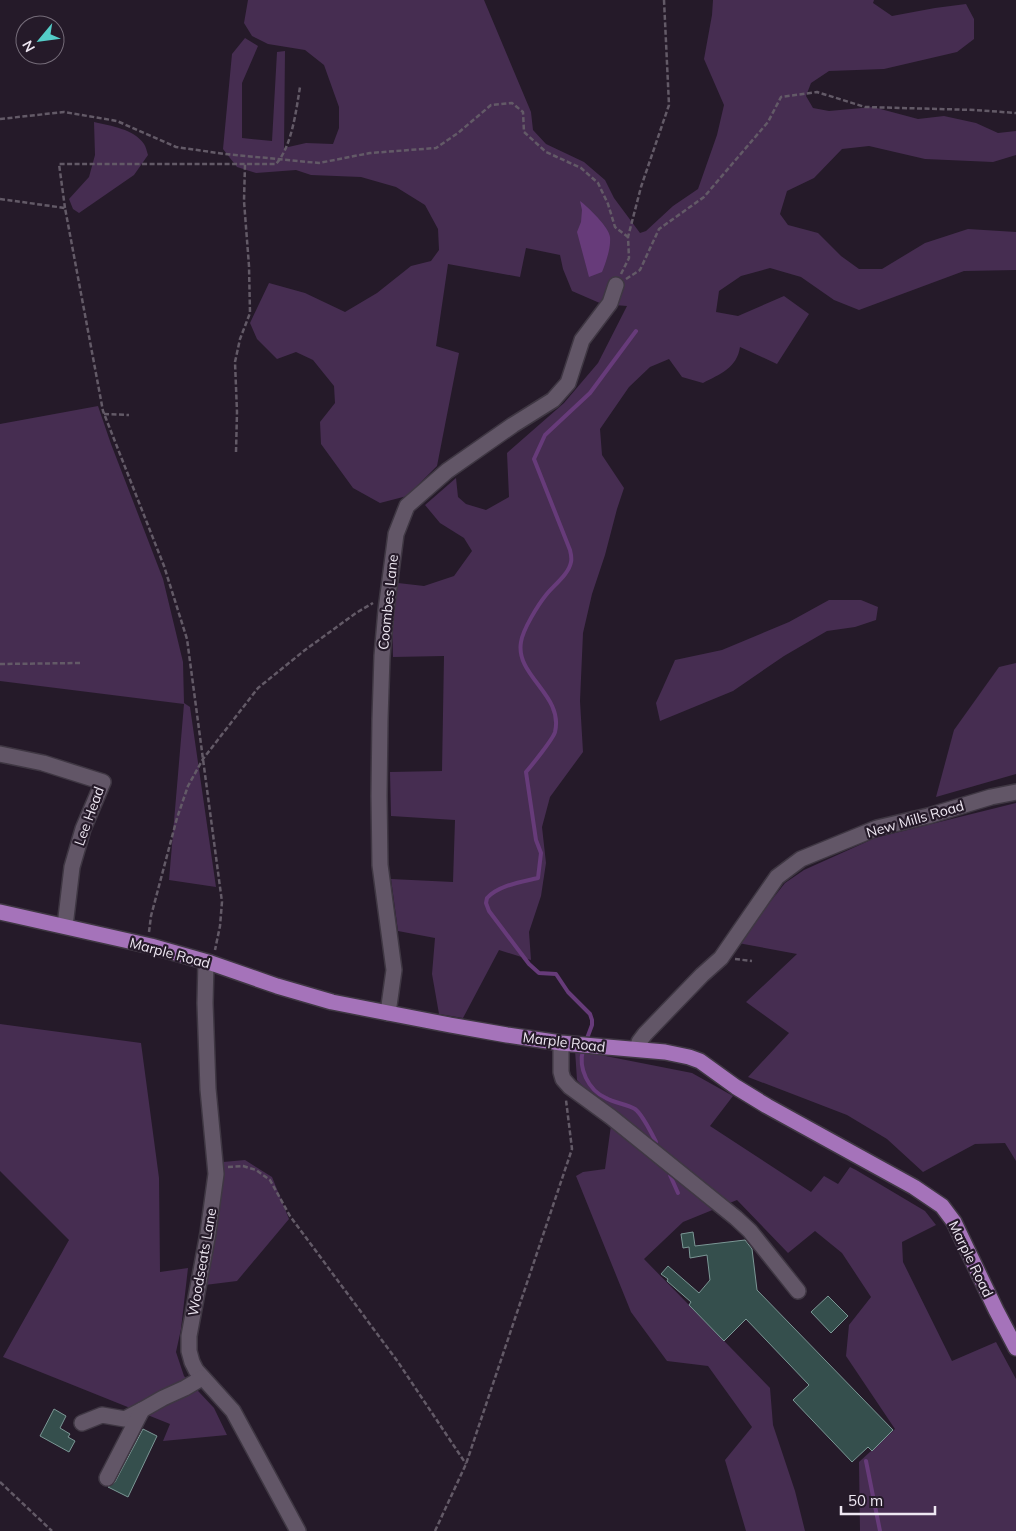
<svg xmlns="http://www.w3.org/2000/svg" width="1016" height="1531" viewBox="0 0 1016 1531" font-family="Mulish,sans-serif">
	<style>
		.green { fill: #462d51 }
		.water { fill: #673b7a }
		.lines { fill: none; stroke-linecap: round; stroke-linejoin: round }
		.stream { stroke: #673b7a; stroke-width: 4 }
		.building { fill: #354f4d; stroke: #7b9795 }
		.minor-casing { stroke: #3f3743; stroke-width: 18 }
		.major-casing { stroke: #3f3743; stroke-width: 18 }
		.path { stroke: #635a67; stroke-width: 2.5; stroke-dasharray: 5 2.5; stroke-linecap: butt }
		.minor { stroke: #625667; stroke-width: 15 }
		.major { stroke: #a573ba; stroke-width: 15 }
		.labels { text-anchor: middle; stroke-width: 4.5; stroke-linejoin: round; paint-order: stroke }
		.street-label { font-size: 14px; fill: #eee7f2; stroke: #251a29 }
	</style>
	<rect width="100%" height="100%" fill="#251a29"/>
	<!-- green -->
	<g class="green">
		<path d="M248 0H484L531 112 533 130 546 144 584 162 605 180 614 198 640 233 646 231 673 206 698 189 717 135 724 105 704 59 712 15 713 0H874L873 3 892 16 935 8 966 4 974 19V39L957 52 884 69 829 71 811 83 806 96 813 108 829 111 873 107 918 119 944 116 976 123 998 133 1016 131V155L993 162 925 159 869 146 842 149 814 178 787 191 780 214 788 225 818 233 841 256 859 269H882L925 243 968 229 1016 232V270L964 271 859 310 834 300 801 277 770 268 741 276 719 291 716 312 738 316 784 296 809 314 777 364 740 347C737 368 720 374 703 383L682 377 669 359 650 367 629 387 600 429 602 455 624 488 617 509 605 555 592 594 583 633 580 701 583 752 550 797 542 827 546 863 541 896 529 932 531 960 499 950 463 1018 439 1014 432 974 435 938 398 931 391 879 453 882 455 820 391 816 390 772 442 771 444 656 393 657 392 618 398 583 424 586 454 576 472 551 464 538 440 523 425 505 456 478 458 497 466 504 486 510 509 497 507 453 564 403 598 363 627 306 602 304 572 291 563 269 560 255 526 248 520 277 448 264 436 346 459 353 437 466 407 496 380 503 353 488 321 444 320 422 335 403 334 386 313 360 296 352 277 359 257 339 250 323 269 283 305 293 345 312 377 293 411 266 431 261 439 250 438 229 425 205 396 187 361 177 311 175 296 170 256 173 237 167 223 149 232 54 245 38 258 46 242 83V138L272 141 277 52 285 51 284 148 306 143 333 144 339 128V107L324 65 305 50 268 44 252 36 244 23Z"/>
		<path d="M94 122C111 126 134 129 144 144 146 147 147 152 148 155L134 175 79 213 73 209 69 199 89 177 95 155Z"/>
		<polygon points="98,406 111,444 163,579 183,662 184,703 190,707 216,887 169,880 184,704 0,681 0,424"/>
		<polygon points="829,600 861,600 878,607 876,620 855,627 827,631 784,656 733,691 660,721 656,703 675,660 722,650 789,622"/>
		<polygon points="1016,663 1016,774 936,797 954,730 999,667"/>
		<polygon points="1016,803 1016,1161 1005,1143 975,1144 923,1172 887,1139 847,1115 748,1077 789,1033 746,1002 797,954 738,943 785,883 804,870 875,838"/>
		<polygon points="0,1024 141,1043 159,1178 160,1272 188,1268 181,1329 176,1352 184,1376 214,1408 227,1435 163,1441 170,1424 3,1357 69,1240 0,1171"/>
		<polygon points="575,1050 692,1073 733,1096 710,1126 811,1192 824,1176 838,1184 850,1167 856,1170 925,1211 936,1225 902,1242 903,1262 952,1361 996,1342 1016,1379 1016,1531 860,1531 859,1462 895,1429 846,1356 849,1325 871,1297 842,1253 815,1231 788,1253 737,1200 683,1222 644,1259 770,1388 773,1425 795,1491 805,1531 746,1531 725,1460 752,1427 708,1366 667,1361 631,1312 576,1176 583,1172 605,1169 612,1118 577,1080"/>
		<polygon points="245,1160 272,1177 289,1219 237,1281 205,1285 210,1264 224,1175 223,1162"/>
	</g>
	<!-- water -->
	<path class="water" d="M580 201C588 207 609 227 610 237 611 248 606 262 602 272L589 277 577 232 581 222 582 210Z"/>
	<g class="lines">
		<!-- stream -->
		<g class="stream">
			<path d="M586 1041 592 1025V1020L590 1014 568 992 556 974 539 973 529 964 489 911 486 903 487 898C499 885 522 882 538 878L541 853 536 840 526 772C532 765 553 739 555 732 564 695 515 676 521 642 523 629 538 605 546 595 554 585 569 574 571 562 572 558 571 554 570 550L534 459 545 435 590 393 636 331"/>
			<path d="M583 1050C578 1068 588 1090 606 1098 614 1103 627 1104 635 1109 642 1114 652 1134 656 1142"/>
			<polyline points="670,1175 678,1193"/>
			<polyline points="866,1461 880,1531"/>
		</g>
	</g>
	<!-- building -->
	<g class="building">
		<polygon points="693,1232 695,1246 745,1240 752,1249 757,1290 893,1430 872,1451 868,1447 852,1462 793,1400 809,1385 746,1319 724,1341 689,1305 691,1302 667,1281 668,1279 661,1274 668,1266 699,1293 710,1280 707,1255 690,1258 689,1247 683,1248 681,1234"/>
		<polygon points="828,1296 848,1316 831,1333 811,1312"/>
		<polygon points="54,1409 66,1416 60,1428 70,1434 68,1437 75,1441 69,1452 40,1436"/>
		<polygon points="143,1429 157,1436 128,1497 108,1487 115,1482"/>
	</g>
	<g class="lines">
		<!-- minor casing -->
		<g class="minor-casing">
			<g id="minor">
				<polyline points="0,754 43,763 103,782 83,829 72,867 65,926"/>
				<polyline points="206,962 205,1003 208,1089 216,1174 208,1233 189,1336 189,1351 192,1362 196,1370 233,1411 298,1531"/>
				<polyline points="388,1013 394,970 380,865 379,796 380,719 382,656 386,610 396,534 407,506 447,471 513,425 553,400 568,383 582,340 610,303 616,285"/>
				<polyline points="561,1043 561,1072 563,1079 570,1087 611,1117 736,1218 750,1231 798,1291"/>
				<polyline points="638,1049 639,1042 645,1034 702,975 721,958 777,877 801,859 877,828 928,816 991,797 1016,792"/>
				<polyline points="82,1423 102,1415 125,1419 142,1410"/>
				<polyline points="107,1478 142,1410 163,1398 185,1388 202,1378"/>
			</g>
		</g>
		<!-- major casing -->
		<g class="major-casing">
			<polyline id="major" points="0,912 151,946 211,963 277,986 332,1002 450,1025 507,1035 561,1043 665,1052 689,1057 700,1061 736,1087 767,1106 914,1187 942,1206 954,1222 996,1310 1016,1348"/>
		</g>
		<!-- path -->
		<g class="path">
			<polyline points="0,119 64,112 117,121 176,147 225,154 319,163 370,153 436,148 458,133 491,105 512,103 523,112 524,132 546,152 581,168 598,183 608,204 615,227 628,237"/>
			<polyline points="0,199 65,208 103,411 164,566 187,639 222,902 220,926 215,950"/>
			<path d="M65 208 59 164H276C292 146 296 111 300 87"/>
			<polyline points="621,274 629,258 628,237 641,187 669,105 664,0"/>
			<polyline points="626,279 640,270 659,229 704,197 768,122 781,97 817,92 865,107 975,110 1016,113"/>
			<polyline points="104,414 129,415"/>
			<polyline points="236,452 237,412 235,362 240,339 250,313 249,266 244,201 245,164"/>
			<polyline points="0,664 81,663"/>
			<polyline points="149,932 151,916 177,818 188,786 203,759 258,688 305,650 356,613 373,603"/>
			<polyline points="735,959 752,961"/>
			<polyline points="228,1167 243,1166 256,1170 270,1180 290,1216 398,1362 466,1464"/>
			<polyline points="0,1482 52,1531"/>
			<polyline points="435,1531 466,1464 572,1149 566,1100"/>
		</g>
		<!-- minor -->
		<use href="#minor" class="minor"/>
		<!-- major -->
		<use href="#major" class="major"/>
	</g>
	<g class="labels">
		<!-- street labels -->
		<g class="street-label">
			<text transform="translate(388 602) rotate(-84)" y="5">Coombes Lane</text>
			<text transform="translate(89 816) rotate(-70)" y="5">Lee Head</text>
			<text transform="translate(915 819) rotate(-16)" y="5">New Mills Road</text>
			<text transform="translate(170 953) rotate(15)" y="5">Marple Road</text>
			<text transform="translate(564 1042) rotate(7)" y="5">Marple Road</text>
			<text transform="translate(971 1259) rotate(64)" y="5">Marple Road</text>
			<text transform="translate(202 1262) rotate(-80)" y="5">Woodseats Lane</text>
		</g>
	</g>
	<!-- north arrow -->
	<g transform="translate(40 40) rotate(241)"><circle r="24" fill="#251a29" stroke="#756c79"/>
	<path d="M0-4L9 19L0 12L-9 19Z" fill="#54cdc8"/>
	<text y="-8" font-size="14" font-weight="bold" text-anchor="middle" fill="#eee7f2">N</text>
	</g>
	<!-- scale -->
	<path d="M841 1506v8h94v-8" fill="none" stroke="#eee7f2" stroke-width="2.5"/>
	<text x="848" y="1506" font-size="15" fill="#eee7f2" stroke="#251a29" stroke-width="4" paint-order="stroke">50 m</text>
</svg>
